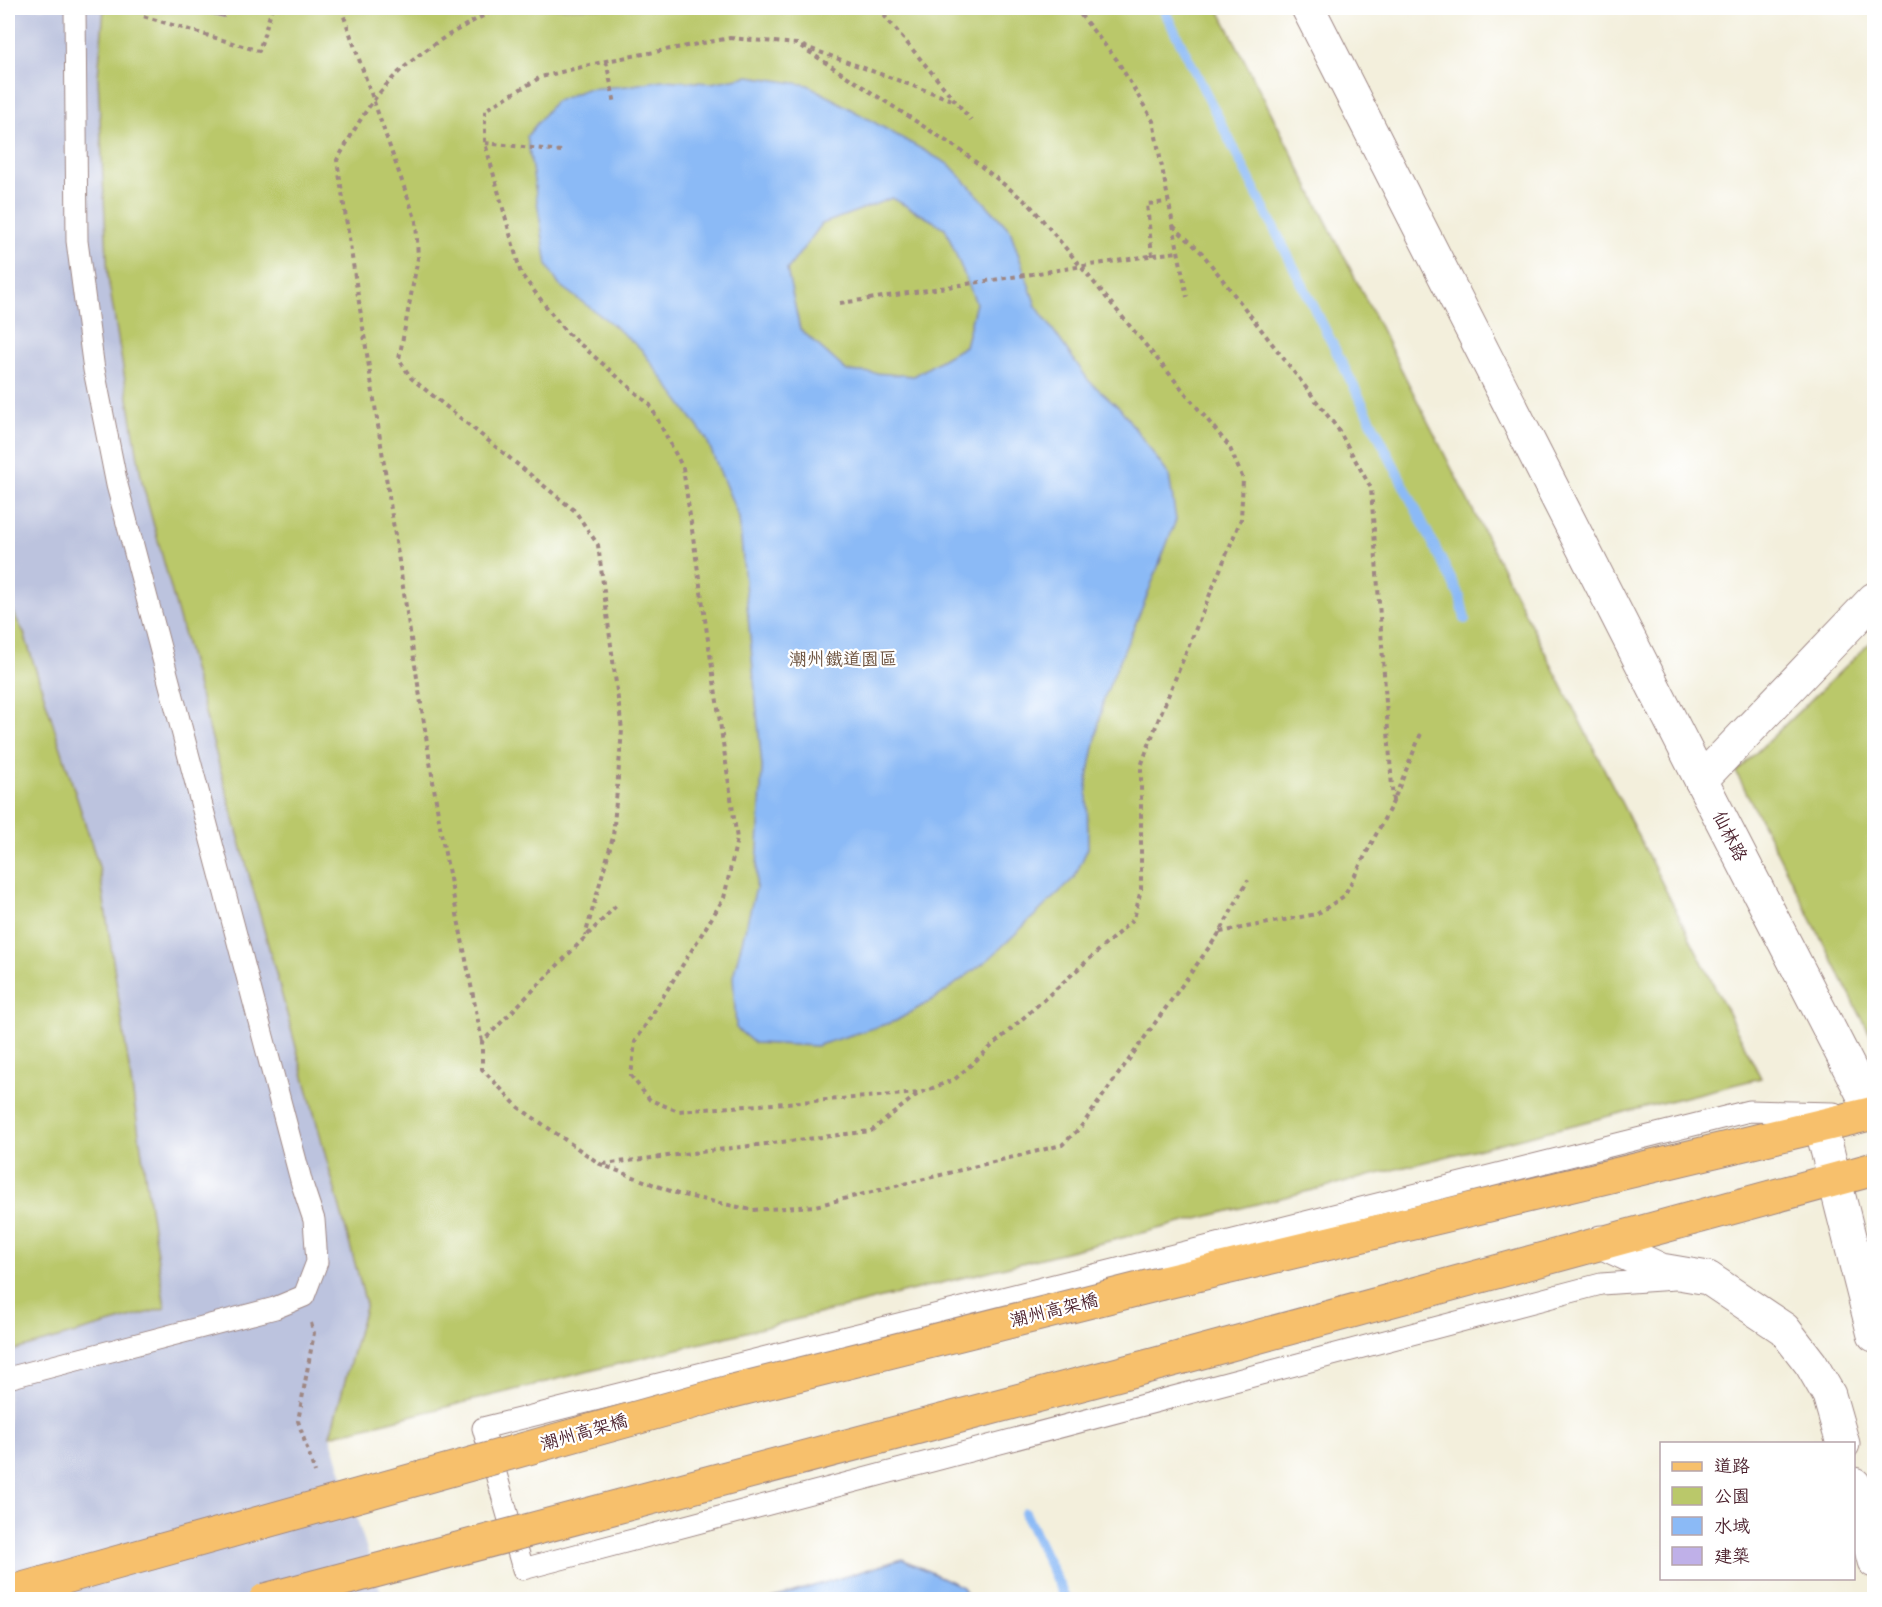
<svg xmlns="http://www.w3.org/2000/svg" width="1882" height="1607" viewBox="0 0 1882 1607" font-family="Dekko,'LXGW WenKai TC',sans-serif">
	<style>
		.industrial { fill: #bcc3de }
		.green { fill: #bac86a; stroke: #82744a; stroke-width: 1.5 }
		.water { fill: #8bbaf6; stroke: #6a6c90; stroke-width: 1.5; fill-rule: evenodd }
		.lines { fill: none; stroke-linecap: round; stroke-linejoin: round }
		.stream { stroke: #8bbaf6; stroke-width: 10 }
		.building { fill: #bfb0e8 }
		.service-casing { stroke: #9e8784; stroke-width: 23 }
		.minor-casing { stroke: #9e8784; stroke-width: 35 }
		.tertiary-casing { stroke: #9e8784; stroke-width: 35 }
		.primary-casing { stroke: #9e8784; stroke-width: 35 }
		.path { stroke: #9e8784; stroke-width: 4; stroke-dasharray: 4.5 4.5; stroke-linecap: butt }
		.service { stroke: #fff; stroke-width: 21 }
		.minor { stroke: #fff; stroke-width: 33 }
		.tertiary { stroke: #fff; stroke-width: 33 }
		.primary { stroke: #f7c06c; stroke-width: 33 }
		.primary-bridge-casing { stroke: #9e8784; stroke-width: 35; stroke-linecap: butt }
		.path-bridge { stroke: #9e8784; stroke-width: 4; stroke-dasharray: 4.5 4.5; stroke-linecap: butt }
		.primary-bridge { stroke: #f7c06c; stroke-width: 33 }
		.labels { text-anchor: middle; stroke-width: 4.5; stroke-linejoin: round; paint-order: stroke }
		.park-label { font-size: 18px; fill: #6c523e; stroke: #fff }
		.street-label { font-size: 18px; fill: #4a1f2b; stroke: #fff }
	</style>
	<rect width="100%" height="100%" fill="#fff"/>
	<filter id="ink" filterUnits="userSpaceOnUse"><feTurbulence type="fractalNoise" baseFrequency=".0167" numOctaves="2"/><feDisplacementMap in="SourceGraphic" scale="12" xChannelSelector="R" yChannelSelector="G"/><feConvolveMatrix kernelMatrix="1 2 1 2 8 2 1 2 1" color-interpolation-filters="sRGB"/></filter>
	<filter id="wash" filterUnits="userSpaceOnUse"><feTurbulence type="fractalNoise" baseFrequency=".008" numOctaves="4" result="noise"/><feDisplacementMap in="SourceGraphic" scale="24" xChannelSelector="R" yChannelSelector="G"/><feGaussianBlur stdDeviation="1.35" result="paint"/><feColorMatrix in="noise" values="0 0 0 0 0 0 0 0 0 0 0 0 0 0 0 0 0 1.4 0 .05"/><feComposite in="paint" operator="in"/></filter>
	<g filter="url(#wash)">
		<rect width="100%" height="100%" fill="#f3efdc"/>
		<!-- industrial -->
		<polygon class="industrial" points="8,8 104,8 98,77 108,278 142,482 366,1304 330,1436 383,1599 8,1600"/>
		<!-- green -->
		<g class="green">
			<polygon points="104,8 1218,8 1761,1078 330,1436 366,1304 142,482 108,278 98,77"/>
			<polygon points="8,603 24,633 99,867 165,1308 8,1352"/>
			<polygon points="1874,639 1874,1042 1736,772"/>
		</g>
		<!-- water -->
		<g class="water">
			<path d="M749 76 808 85 950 165 1010 230 1036 306 1089 381 1120 408 1169 475 1176 520 1145 601 1104 698 1087 782 1088 848 1074 878 989 959 939 996 896 1021 816 1046 754 1043 736 1028 733 976 756 888 762 767 739 518 706 438 641 349 608 321 559 285 547 265 527 136 554 102 586 89 628 86 662 80 711 83ZM892 198 945 228 976 303 965 346 914 376 847 371 800 329 787 270 822 224Z"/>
			<polygon points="902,1559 963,1587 969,1599 771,1599"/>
		</g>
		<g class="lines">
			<!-- stream -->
			<g class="stream">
				<polyline points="1163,8 1460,597 1465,619"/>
				<polyline points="1025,1513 1066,1600"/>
			</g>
		</g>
		<g id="blocks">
			<!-- building -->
			<polygon class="building" points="187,8 226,8 224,17"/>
		</g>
	</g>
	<g filter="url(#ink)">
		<use href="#blocks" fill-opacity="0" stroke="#9e8784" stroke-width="1.5"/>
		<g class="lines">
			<!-- service casing -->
			<g class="service-casing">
				<g id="service">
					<polyline points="1675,1279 1601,1284 523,1569 483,1428 1749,1111 1834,1113"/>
					<polyline points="8,1378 275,1308 304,1296 317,1262 314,1220 302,1184 117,485 94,370 77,241 75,8"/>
				</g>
			</g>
			<!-- minor casing -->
			<g class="minor-casing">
				<g id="minor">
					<polyline points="1308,8 1701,780"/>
					<polyline points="1873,1114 1701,780 1874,599"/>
				</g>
			</g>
			<!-- tertiary casing -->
			<g class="tertiary-casing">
				<g id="tertiary">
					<polyline points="1821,1126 1874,1335"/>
					<polyline points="1601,1242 1661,1270 1708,1278 1784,1329 1811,1364 1829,1395 1843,1444"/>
					<polyline points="1854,1484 1874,1561"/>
				</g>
			</g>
			<!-- primary casing -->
			<g class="primary-casing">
				<g id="primary">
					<polyline points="1163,1283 1874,1113"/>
					<polyline points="1183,1357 1874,1169"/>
				</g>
			</g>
			<!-- path -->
			<g class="path">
				<polyline points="143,8 143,16 259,51 272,8"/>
				<polyline points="341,8 416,221 418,258 399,359 411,378 575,511 598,545 622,730 613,837 585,936"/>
				<polyline points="878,8 971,120"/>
				<polyline points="1075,8 1117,60 1153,121 1187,297"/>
				<polygon points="730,38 797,44 963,152 1030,205 1229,446 1243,479 1241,519 1159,718 1141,766 1141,889 1134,919 955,1079 920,1093 678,1111 650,1100 631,1076 635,1042 724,898 737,839 683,468 650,405 565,331 521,274 485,143 485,110 541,77 606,61"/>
				<polyline points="803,46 955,101"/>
				<polyline points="606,61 615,104"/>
				<polyline points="485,143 562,151"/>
				<polyline points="1173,226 1202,253 1338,429 1371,488 1393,802"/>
				<polyline points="1162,254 1178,252"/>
				<polyline points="1152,256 1147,204 1168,202"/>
				<polyline points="840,303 869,299"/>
				<polyline points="616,906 482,1042 482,1069 518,1107 600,1164 678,1194 752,1210 815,1206 1062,1145 1080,1128 1220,932 1248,880"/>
				<polyline points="1220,932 1317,914 1344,896 1393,802 1422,731"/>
				<path d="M482 1041 441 833 337 160C349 140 360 118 374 100 405 58 454 29 500 8"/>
				<polyline points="603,1164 871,1131 919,1093"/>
				<polyline points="311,1323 314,1333 298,1421 315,1473"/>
			</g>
			<!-- service -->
			<use href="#service" class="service"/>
			<!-- minor -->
			<use href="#minor" class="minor"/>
			<!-- tertiary -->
			<use href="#tertiary" class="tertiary"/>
			<!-- primary -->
			<use href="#primary" class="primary"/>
			<!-- primary-bridge casing -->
			<g class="primary-bridge-casing">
				<g id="primary-bridge">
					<polyline points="8,1593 729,1392 1163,1283"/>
					<polyline points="265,1600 1183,1357"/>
				</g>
			</g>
			<!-- path-bridge -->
			<polyline class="path-bridge" points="869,299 1162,254"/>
			<!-- primary-bridge -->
			<use href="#primary-bridge" class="primary-bridge"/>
		</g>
	</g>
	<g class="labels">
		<!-- park labels -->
		<g class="park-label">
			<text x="843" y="665">潮州鐵道園區</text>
		</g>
		<!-- street labels -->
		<g class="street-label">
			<text transform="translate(1730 836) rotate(63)" y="6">仙林路</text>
			<text transform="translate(1054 1310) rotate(-14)" y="6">潮州高架橋</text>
			<text transform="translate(584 1432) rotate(-16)" y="6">潮州高架橋</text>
		</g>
	</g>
	<!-- margin -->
	<rect width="1882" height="1607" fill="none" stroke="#fff" stroke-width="30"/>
	<!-- legend -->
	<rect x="1660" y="1442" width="195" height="138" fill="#ffffff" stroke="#b7a5aa" stroke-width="1.5"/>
	<rect x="1672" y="1462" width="30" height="9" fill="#f7c06c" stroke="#b7a5aa" stroke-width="1.5"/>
	<text x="1714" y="1472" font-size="18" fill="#4a1f2b">道路</text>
	<rect x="1672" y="1487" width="30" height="18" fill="#bac86a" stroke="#b7a5aa" stroke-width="1.5"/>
	<text x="1714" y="1502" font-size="18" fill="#4a1f2b">公園</text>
	<rect x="1672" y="1517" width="30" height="18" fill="#8bbaf6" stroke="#b7a5aa" stroke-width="1.5"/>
	<text x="1714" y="1532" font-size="18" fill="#4a1f2b">水域</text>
	<rect x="1672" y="1547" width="30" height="18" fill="#bfb0e8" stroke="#b7a5aa" stroke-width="1.5"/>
	<text x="1714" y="1562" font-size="18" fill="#4a1f2b">建築</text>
</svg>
